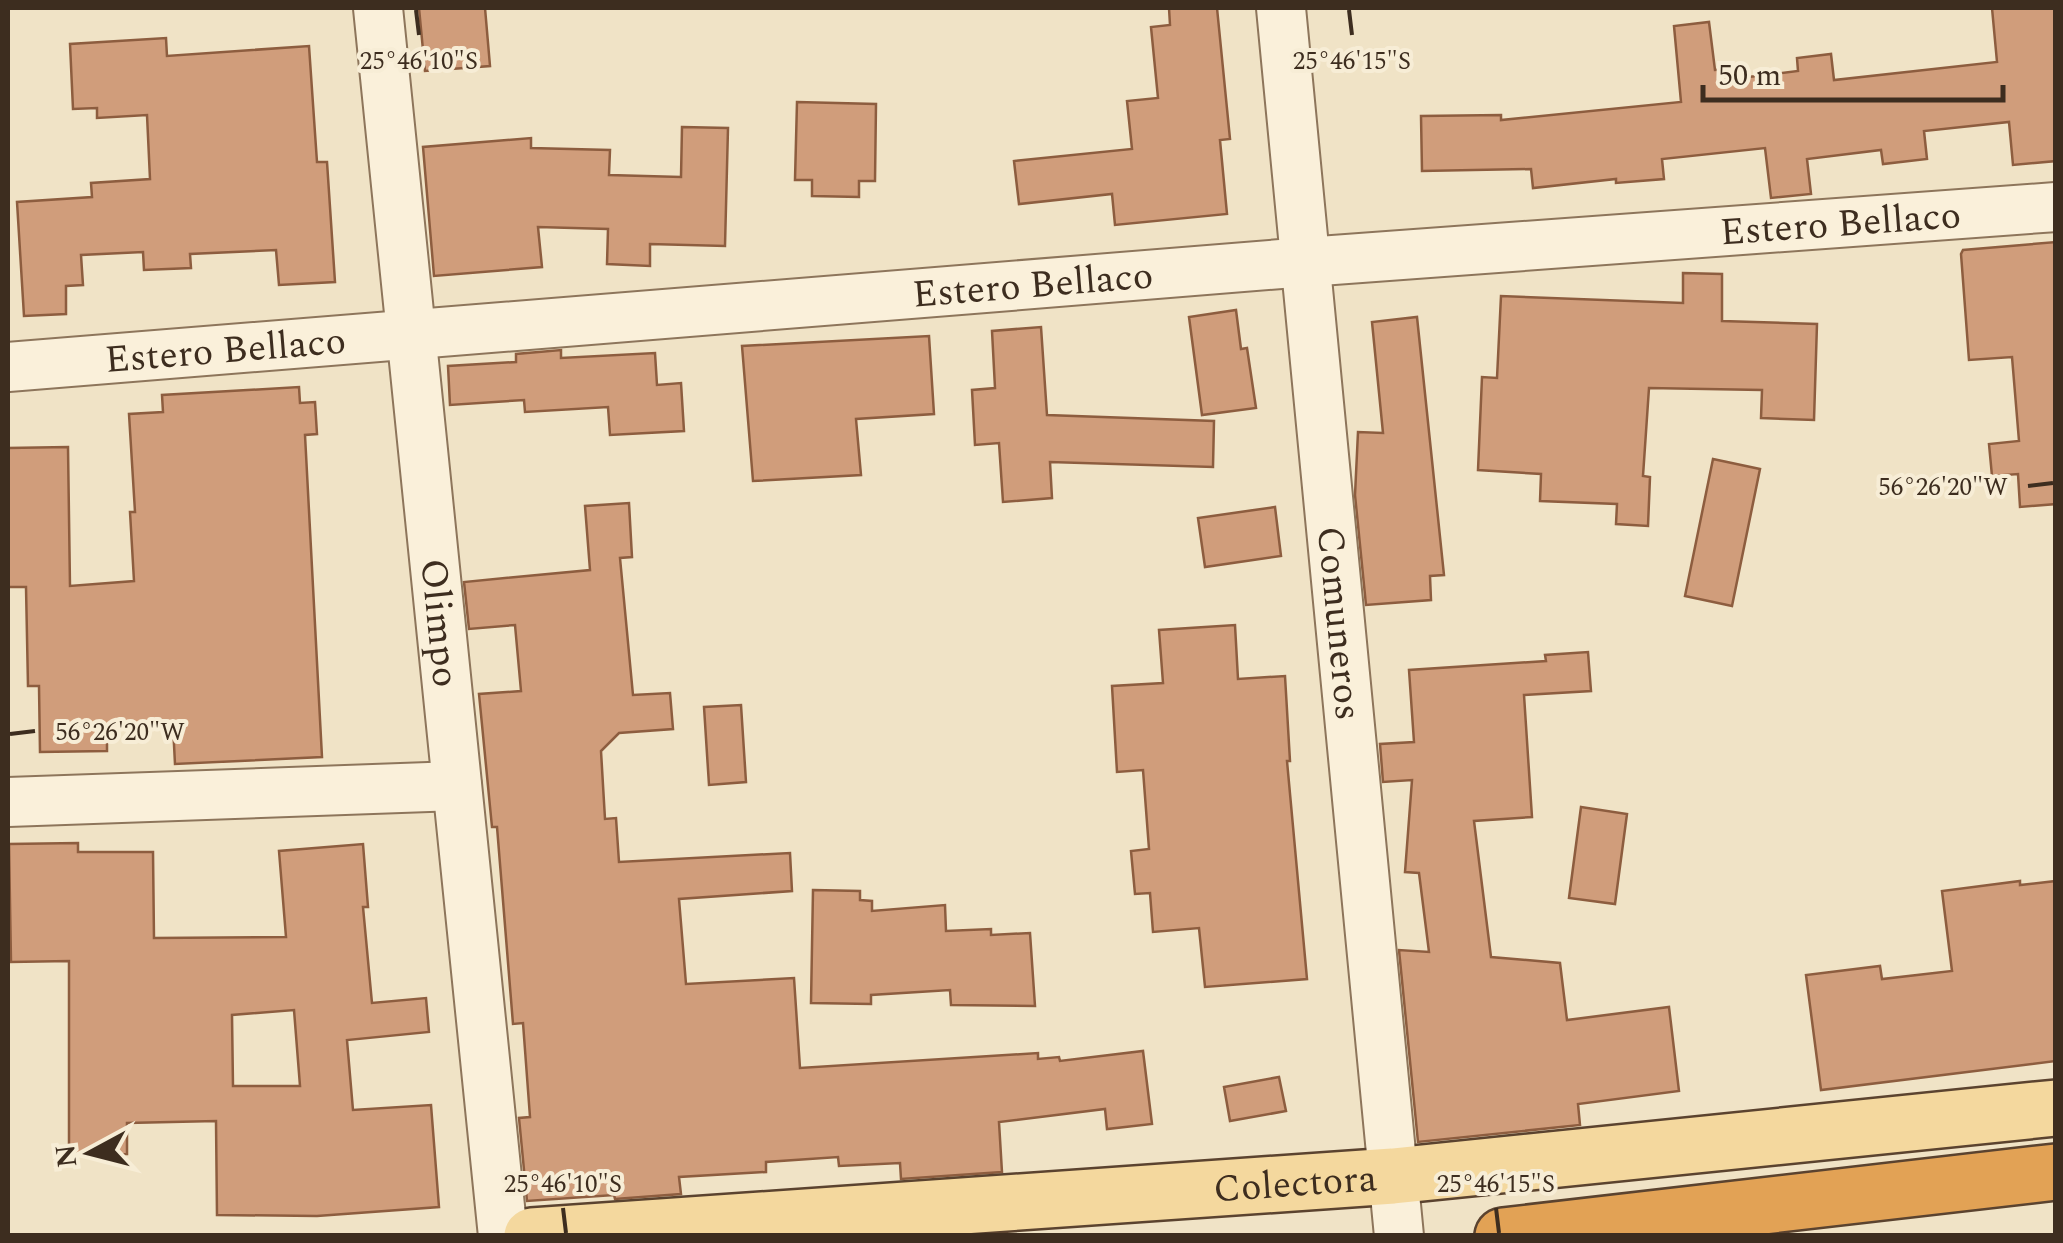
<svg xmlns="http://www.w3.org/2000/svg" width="2063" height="1243" viewBox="0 0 2063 1243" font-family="Spectral,serif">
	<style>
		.building { fill: #d09d7b; stroke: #8d5d3f; stroke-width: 2.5; fill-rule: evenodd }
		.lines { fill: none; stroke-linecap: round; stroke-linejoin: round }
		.minor-casing { stroke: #8d755b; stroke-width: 52 }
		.major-casing { stroke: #5b432f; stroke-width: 60 }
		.highway-casing { stroke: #5b432f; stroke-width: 60 }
		.minor { stroke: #faf0da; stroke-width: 48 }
		.major { stroke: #f4d89e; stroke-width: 55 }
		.highway { stroke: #e2a255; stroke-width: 55 }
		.ticks { fill: none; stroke: #3d2d1f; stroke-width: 4 }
		.labels { text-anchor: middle; stroke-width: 8; stroke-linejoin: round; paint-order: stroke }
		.street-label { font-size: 38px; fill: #3d2d1f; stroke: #f7edd6 }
		.ticks-label { font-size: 25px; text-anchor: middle; fill: #3d2d1f; stroke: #f7edd6; stroke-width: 8; stroke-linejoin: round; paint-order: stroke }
	</style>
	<rect width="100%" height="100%" fill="#f0e3c6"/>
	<!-- building -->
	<g class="building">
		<polygon points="419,8 485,8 490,66 425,71"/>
		<polygon points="1169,8 1217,8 1230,139 1220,140 1227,214 1115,225 1112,194 1019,204 1014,161 1132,149 1127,101 1158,98 1151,27 1170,25"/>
		<polygon points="1992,8 2056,8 2056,161 2013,165 2009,122 1924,131 1927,159 1883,164 1881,150 1807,159 1811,194 1771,198 1765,148 1662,159 1664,179 1616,183 1616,179 1533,188 1531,169 1422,171 1421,116 1501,115 1501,120 1681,102 1674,26 1709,22 1715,70 1729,69 1731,79 1798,71 1797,58 1831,54 1834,80 1997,62"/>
		<polygon points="166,38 167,56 309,46 317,162 327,162 335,282 279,285 276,250 190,254 191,268 144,270 143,252 81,255 83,285 66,286 66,314 24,316 17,202 92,197 91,183 150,179 147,115 97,118 97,108 73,109 70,44"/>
		<polygon points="797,102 876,104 875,181 859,181 859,197 812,196 812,180 795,180"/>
		<polygon points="682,127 728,128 725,246 650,244 650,266 607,264 608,229 538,227 542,267 434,276 423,147 531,138 531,148 610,150 609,175 681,177"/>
		<polygon points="2056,242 2056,504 2020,507 2018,474 1992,476 1989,444 2019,441 2012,357 1969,360 1961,254 1963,250"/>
		<polygon points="1683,273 1722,274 1722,321 1817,324 1814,420 1761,418 1762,390 1649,388 1643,476 1650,477 1648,526 1616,524 1617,504 1540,501 1541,474 1478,470 1482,377 1497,378 1501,296 1683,303"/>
		<polygon points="1236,310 1241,349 1247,348 1256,408 1202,415 1189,317"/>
		<polygon points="1417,317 1444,575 1430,576 1431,600 1366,605 1355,495 1358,432 1383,433 1372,322"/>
		<polygon points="1041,327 1047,415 1214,421 1213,467 1050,462 1052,498 1003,502 999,443 975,445 972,390 995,388 992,331"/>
		<polygon points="929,336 934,414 856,419 861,475 753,481 742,346"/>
		<polygon points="561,350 561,358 655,353 657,385 681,383 684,431 610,435 608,407 525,412 524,400 450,405 448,366 516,362 516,354"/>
		<polygon points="299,387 300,403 315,402 317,434 305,435 322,757 175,764 173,725 107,725 107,751 40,752 39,686 28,686 26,587 8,587 8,448 68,447 70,586 134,581 130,512 135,512 129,414 163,412 162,395"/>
		<polygon points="1713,459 1760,469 1732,606 1685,596"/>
		<polygon points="629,503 632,557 620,558 633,695 670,693 673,729 619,733 601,751 605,819 616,818 619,862 790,853 792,891 679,899 686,984 794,978 800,1068 1038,1053 1038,1059 1059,1057 1060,1061 1143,1051 1152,1124 1107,1129 1105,1109 999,1122 1002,1172 901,1179 900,1163 839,1166 838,1157 766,1162 766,1172 679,1177 681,1194 615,1199 614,1195 527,1201 519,1118 530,1117 523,1023 513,1024 497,827 492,827 479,694 521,691 515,625 469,629 464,582 590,570 585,506"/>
		<polygon points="1275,507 1281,556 1205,567 1198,518"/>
		<polygon points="1235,625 1238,679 1285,676 1290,761 1287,761 1307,979 1205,987 1199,928 1153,932 1150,893 1135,894 1131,851 1149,849 1143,770 1117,772 1112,686 1163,683 1159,630"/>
		<polygon points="1588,652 1591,691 1524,695 1532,817 1474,821 1491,957 1560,963 1567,1020 1669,1007 1679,1091 1578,1104 1580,1125 1418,1142 1399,950 1429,952 1419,873 1405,872 1412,780 1383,782 1380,744 1414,742 1409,670 1546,661 1545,655"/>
		<polygon points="741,705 746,782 709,785 704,707"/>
		<polygon points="1581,807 1627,814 1615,904 1569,898"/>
		<path d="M78 843V852H153L154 938 286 937 279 851 363 844 368 907H363L372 1003 426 998 429 1032 347 1040 353 1110 431 1105 439 1207 317 1216 217 1215 216 1121 127 1123V1154L69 1155V961L11 962 9 844ZM294 1010 300 1086H233L232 1015Z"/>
		<polygon points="2020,881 2020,885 2056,881 2056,1061 1821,1090 1806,975 1880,966 1882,979 1952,971 1942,891"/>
		<polygon points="813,890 860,891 860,900 872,901 872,911 945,905 946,931 991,929 991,935 1030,933 1035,1006 951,1005 950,990 871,995 871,1004 811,1003"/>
		<polygon points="1279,1077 1286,1111 1230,1121 1224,1087"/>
	</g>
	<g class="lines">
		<!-- minor casing -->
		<g class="minor-casing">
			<g id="minor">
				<path id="s1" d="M378 8 503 1236"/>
				<path id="s2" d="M1281 8 1399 1236"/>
				<path id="s3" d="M8 367 1306 262 2056 207"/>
				<polyline points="8,802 457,786"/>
			</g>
		</g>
		<!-- major casing -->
		<g class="major-casing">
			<g id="major">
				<path id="s4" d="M532 1236 1393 1176 2056 1108"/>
			</g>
		</g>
		<!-- highway casing -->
		<g class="highway-casing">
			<polyline id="highway" points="1503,1236 2056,1172"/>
		</g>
		<!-- minor -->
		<use href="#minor" class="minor"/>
		<!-- major -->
		<use href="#major" class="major"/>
		<!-- highway -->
		<use href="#highway" class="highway"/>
	</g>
	<!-- ticks -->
	<path class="ticks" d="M416 10 419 35M1349 10 1352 35M2028 486 2053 483M10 734 35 731M563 1208 566 1233M1496 1208 1499 1233"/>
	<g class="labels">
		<!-- street labels -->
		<g class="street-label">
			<text dy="13" stroke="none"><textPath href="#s3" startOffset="1838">Estero Bellaco</textPath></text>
			<text dy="13" stroke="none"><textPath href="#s3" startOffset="1028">Estero Bellaco</textPath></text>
			<text dy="13" stroke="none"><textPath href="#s3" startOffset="218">Estero Bellaco</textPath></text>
			<text dy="13" stroke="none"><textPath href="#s2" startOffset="618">Comuneros</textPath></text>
			<text dy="13" stroke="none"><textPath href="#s1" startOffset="618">Olimpo</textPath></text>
			<text dy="13" stroke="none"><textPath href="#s4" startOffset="765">Colectora</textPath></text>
		</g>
	</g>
	<g class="ticks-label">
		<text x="419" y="69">25°46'10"S</text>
		<text x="1352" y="69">25°46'15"S</text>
		<text x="1943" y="495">56°26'20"W</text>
		<text x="120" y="740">56°26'20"W</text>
		<text x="563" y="1192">25°46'10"S</text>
		<text x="1496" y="1192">25°46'15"S</text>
	</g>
	<!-- border -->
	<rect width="2063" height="1243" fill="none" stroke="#3d2d1f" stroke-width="20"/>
	<!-- north arrow -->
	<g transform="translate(90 1153) rotate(263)" stroke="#f7edd6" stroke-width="8" paint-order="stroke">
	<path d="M0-8L18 38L0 25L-18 38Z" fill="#3d2d1f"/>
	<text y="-15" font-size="28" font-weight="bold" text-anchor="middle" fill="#3d2d1f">N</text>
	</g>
	<!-- scale -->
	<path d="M1703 85v15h300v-15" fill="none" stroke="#3d2d1f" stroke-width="5"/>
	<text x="1718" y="85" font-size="30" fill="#3d2d1f" stroke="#f7edd6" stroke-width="8" paint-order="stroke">50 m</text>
</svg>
